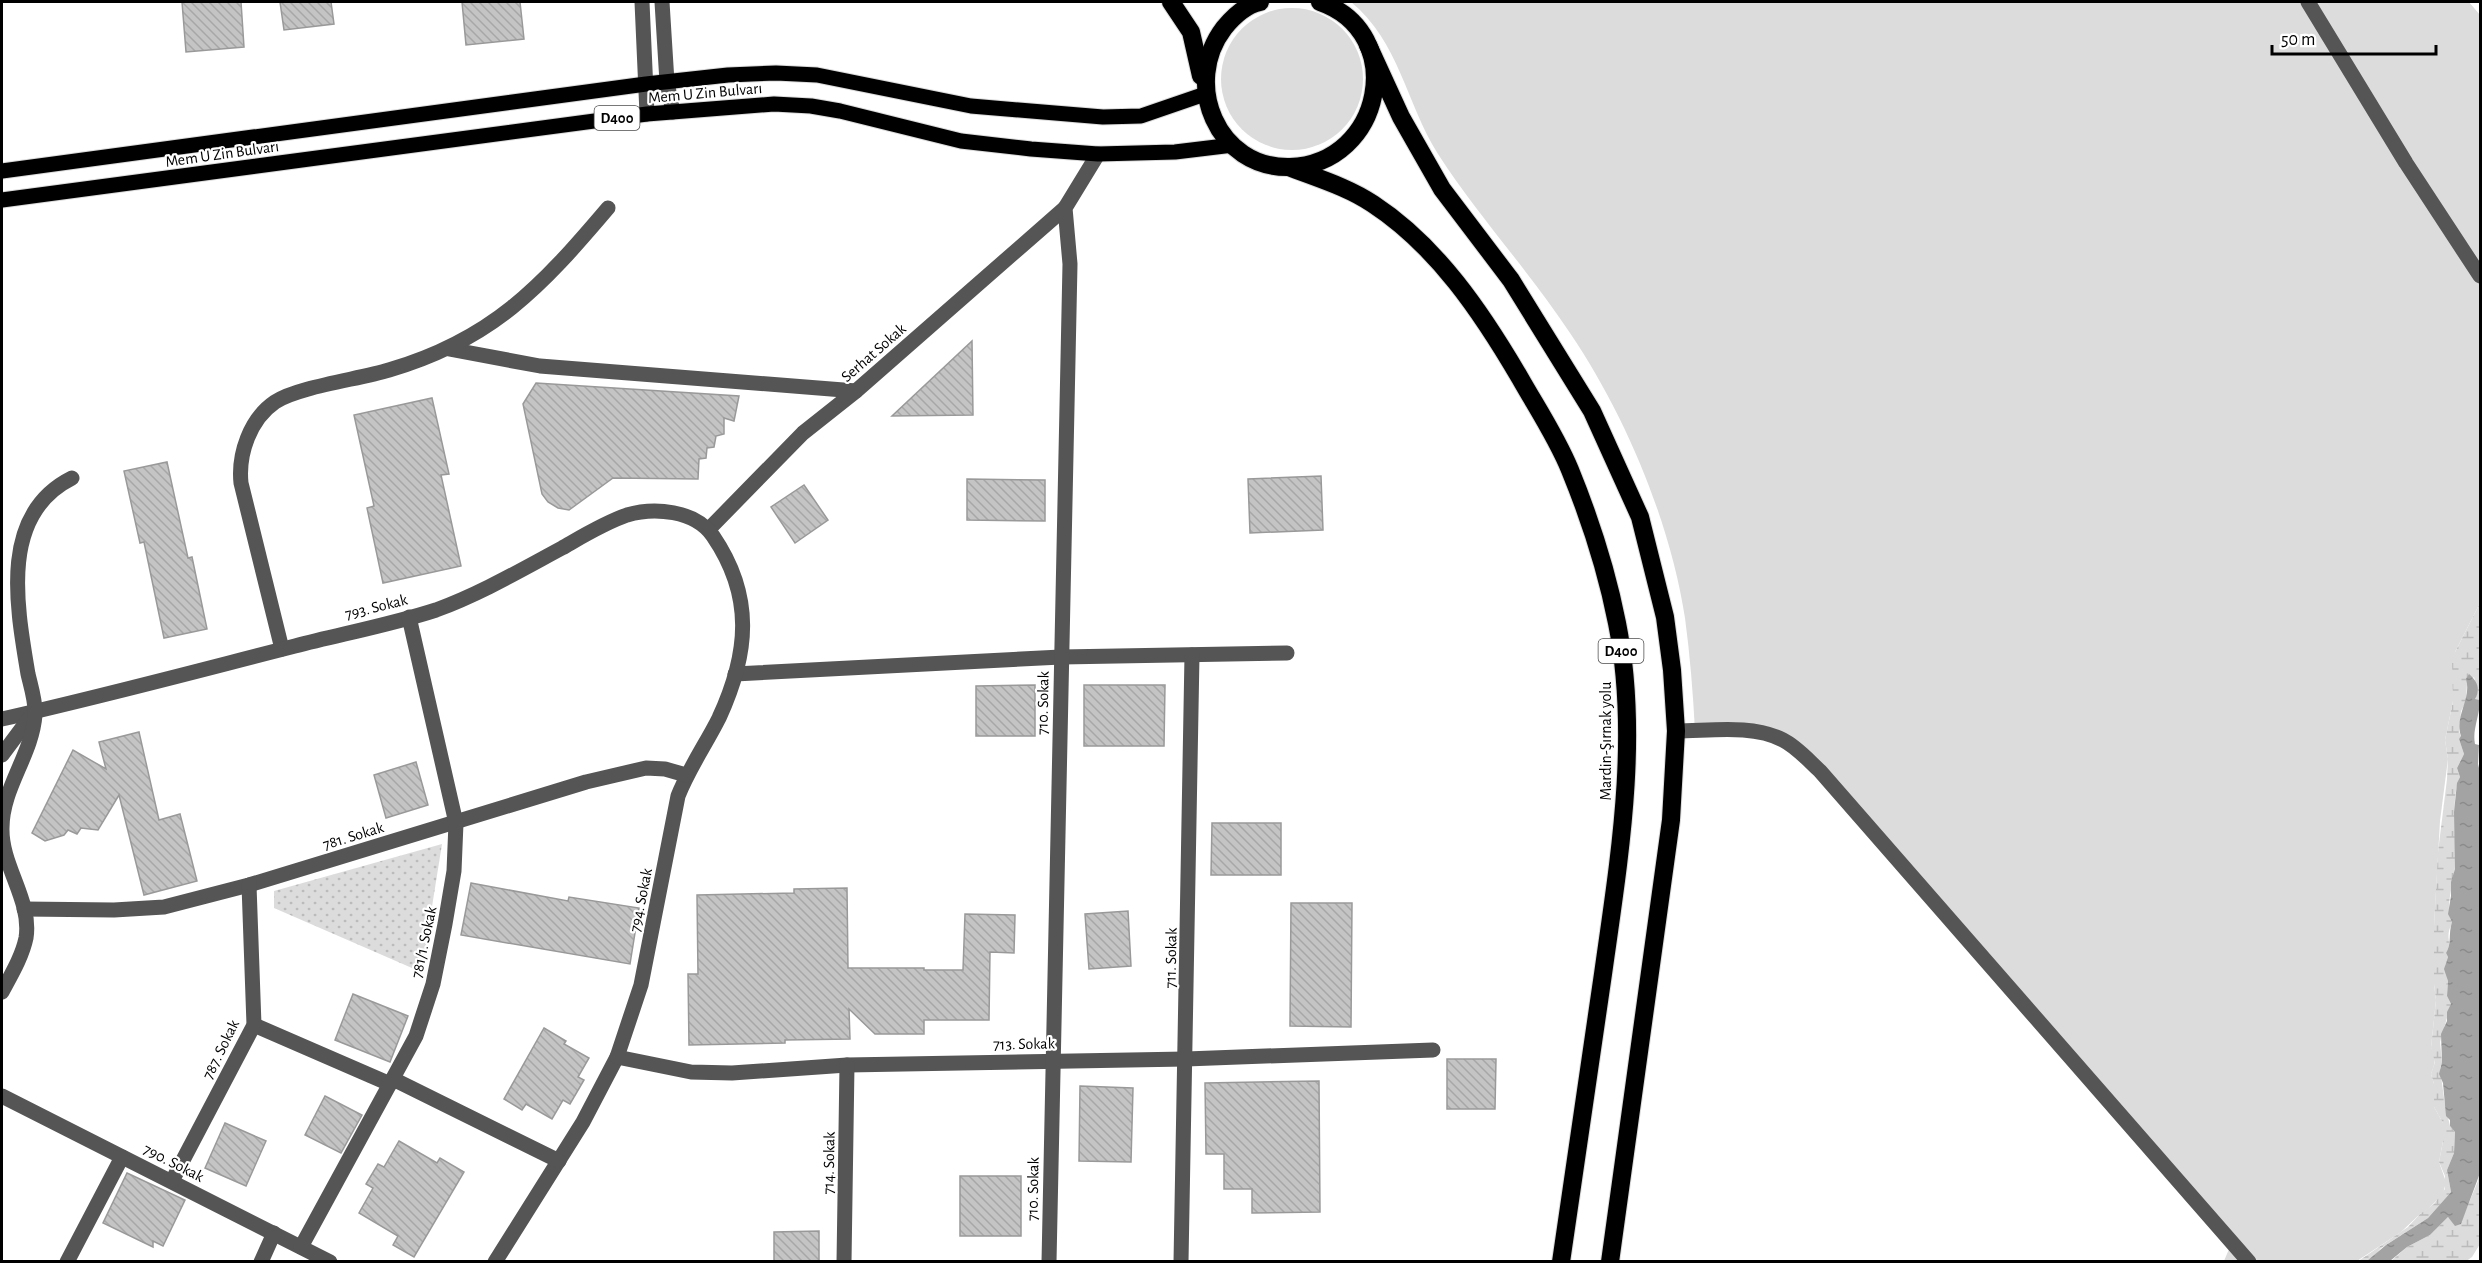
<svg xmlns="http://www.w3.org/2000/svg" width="2482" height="1263" viewBox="0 0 2482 1263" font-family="'Alegreya Sans',sans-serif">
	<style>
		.green { fill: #dcdcdc }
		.wetland { fill: url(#wetland-marsh) }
		.park { fill: url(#park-dots) }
		.water { fill: url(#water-ripples) }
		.building { fill: url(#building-back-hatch); stroke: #999; stroke-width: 1.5 }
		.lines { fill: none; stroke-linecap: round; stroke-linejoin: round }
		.major-casing { stroke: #dbdbdb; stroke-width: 17 }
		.highway-casing { stroke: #dbdbdb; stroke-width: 20 }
		.minor { stroke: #555; stroke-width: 15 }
		.major { stroke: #000; stroke-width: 15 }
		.highway { stroke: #000; stroke-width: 18 }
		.labels { text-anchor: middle; stroke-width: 4.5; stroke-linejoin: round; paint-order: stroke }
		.shield { fill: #fff; stroke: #4c4c4c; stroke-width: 1.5 }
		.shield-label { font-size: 15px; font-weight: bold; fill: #000 }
		.street-label { font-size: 16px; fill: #000; stroke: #fff }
	</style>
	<defs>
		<pattern id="wetland-marsh" width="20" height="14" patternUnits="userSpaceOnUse" patternTransform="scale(1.5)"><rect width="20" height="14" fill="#dcdcdc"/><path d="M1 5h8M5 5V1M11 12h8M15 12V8" fill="none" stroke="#bbb"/></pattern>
		<pattern id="park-dots" width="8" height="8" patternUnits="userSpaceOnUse" patternTransform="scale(1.5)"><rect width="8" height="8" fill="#dcdcdc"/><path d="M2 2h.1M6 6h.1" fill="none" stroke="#bbb" stroke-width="1.8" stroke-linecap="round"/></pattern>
		<pattern id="water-ripples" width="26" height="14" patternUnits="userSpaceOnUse" patternTransform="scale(1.5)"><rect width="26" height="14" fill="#a3a3a3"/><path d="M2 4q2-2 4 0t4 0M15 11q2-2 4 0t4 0" fill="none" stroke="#8b8b8b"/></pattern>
		<pattern id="building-back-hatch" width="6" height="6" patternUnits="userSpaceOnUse" patternTransform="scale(1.5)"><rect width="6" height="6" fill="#c4c4c4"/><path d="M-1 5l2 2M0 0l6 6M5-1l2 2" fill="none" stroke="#a7a7a7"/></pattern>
	</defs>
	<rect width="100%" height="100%" fill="#fff"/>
	<!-- green -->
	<g class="green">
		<path d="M1351 2H2469L2480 15V603L2455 652 2453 701 2445 740 2448 759 2440 821 2434 926V984L2436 1000 2431 1048C2438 1056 2434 1066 2431 1074L2434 1084V1107L2443 1123V1141L2439 1162 2446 1182 2443 1194 2428 1209 2420 1214 2401 1232 2357 1261H2224L2232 1242 1785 741 1695 731C1693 693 1690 655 1685 618 1670 521 1625 414 1570 333 1529 271 1478 216 1438 154 1406 103 1399 41 1351 2Z"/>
		<circle cx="1292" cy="79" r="71"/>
	</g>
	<!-- wetland -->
	<g class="wetland">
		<path d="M2480 603V700L2475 699 2478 691 2474 677 2467 684 2466 702 2461 711 2459 731 2461 737 2459 739 2464 754 2457 768 2460 777C2450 797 2457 844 2455 868 2453 883 2448 899 2449 914 2449 917 2451 919 2452 922 2452 925 2449 929 2449 931 2447 940 2452 944 2446 953L2448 957 2445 966 2448 981 2447 996 2451 1004 2440 1042 2442 1062 2440 1069 2445 1105 2450 1126 2455 1132 2454 1153 2447 1170 2451 1192 2428 1218 2381 1248 2370 1261 2357 1262 2408 1227 2420 1214 2434 1204 2445 1189V1176L2439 1162 2443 1141V1123L2434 1107V1084L2431 1074 2435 1062 2431 1048 2436 1000 2434 984V926L2438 852 2447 779 2448 759 2445 740 2453 701 2452 658Z"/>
		<polygon points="2480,1165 2480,1244 2472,1257 2465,1262 2390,1262 2407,1247 2430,1235 2448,1217 2451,1219 2463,1217 2478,1181"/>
	</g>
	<!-- park -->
	<polygon class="park" points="442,844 423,963 412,968 274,908 274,891"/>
	<!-- water -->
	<path class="water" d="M2469 674C2477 681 2481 689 2475 699L2480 700C2480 715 2472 730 2475 744L2479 745 2478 764 2480 772V1173L2461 1224 2455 1226 2448 1217 2430 1235 2407 1247 2390 1261H2367L2386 1245 2428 1218 2451 1192 2447 1170 2454 1153 2455 1132 2450 1126V1120L2446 1116 2443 1083 2439 1074 2442 1062 2441 1034 2447 1021V1012L2451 1004 2447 996 2448 981 2444 969 2448 957 2446 953C2452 944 2448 934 2452 922L2448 914 2451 896V882L2455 869 2454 812 2457 783 2460 777 2457 768 2464 754 2459 739 2461 736C2454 716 2472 699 2466 679Z"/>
	<!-- building -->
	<g class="building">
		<polygon points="182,2 241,2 244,47 186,52"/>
		<polygon points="280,2 331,2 334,24 284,30"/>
		<polygon points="462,2 520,2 524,39 466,45"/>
		<polygon points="972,341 973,415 892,416"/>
		<polygon points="536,383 739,396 734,421 724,418 724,434 716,436 714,447 707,448 706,458 699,459 698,479 613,478 569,510 558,508 548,502 542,494 523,404"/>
		<polygon points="432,398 449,474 441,475 461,566 383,583 367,508 374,506 354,415"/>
		<polygon points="167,462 188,558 192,557 207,629 164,638 144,542 140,543 124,471"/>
		<polygon points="1321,476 1323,530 1250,533 1248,479"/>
		<polygon points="967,479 1045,480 1045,521 967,520"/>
		<polygon points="804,485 828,520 795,543 771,507"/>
		<polygon points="1035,685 1035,736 976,736 976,686"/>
		<polygon points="1084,685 1165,685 1164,746 1084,746"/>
		<polygon points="139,732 159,820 180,814 197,881 144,895 119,795 98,830 81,828 77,834 68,830 64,835 45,841 32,833 73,750 106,769 99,742"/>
		<polygon points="416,762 428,805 386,818 374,775"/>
		<polygon points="1212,823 1281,823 1281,875 1211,875"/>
		<polygon points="471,883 568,901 569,897 639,908 630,964 461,935"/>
		<polygon points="847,888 848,968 924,968 924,970 963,970 965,914 1015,915 1014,953 990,952 989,1020 924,1020 924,1034 875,1034 849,1009 850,1039 785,1040 785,1043 689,1045 688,974 698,974 697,895 794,893 794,889"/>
		<polygon points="1291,903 1352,903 1351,1027 1290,1026"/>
		<polygon points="1128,911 1131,966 1089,969 1085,914"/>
		<polygon points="353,994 408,1016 390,1062 335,1040"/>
		<polygon points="544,1028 566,1041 564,1044 589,1058 578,1077 584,1080 570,1104 563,1100 552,1119 526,1104 522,1110 504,1099"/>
		<polygon points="1447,1059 1496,1059 1495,1109 1447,1109"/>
		<polygon points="1319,1081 1320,1212 1252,1213 1252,1189 1224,1189 1224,1154 1206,1154 1205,1083"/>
		<polygon points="1080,1086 1133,1088 1131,1162 1079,1161"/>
		<polygon points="325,1096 362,1115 341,1153 305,1135"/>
		<polygon points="225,1123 266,1141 246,1186 205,1168"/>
		<polygon points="399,1141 437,1163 440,1158 464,1172 414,1257 393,1245 398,1236 359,1213 373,1188 366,1184 378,1164 384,1167"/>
		<polygon points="127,1173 185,1200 163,1246 153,1241 153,1247 103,1223"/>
		<rect x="960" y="1176" width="61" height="60"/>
		<polygon points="819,1231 819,1262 774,1262 774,1232"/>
	</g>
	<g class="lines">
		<!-- major casing -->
		<g class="major-casing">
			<g id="major">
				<polyline points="2,171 646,84 728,75 776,73 817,75 971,106 1103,117 1141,116 1205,94"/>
				<polyline points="2,200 647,114 774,104 811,106 840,111 961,141 1031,149 1098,154 1175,152 1233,145"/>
			</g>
		</g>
		<!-- highway casing -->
		<g class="highway-casing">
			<g id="highway">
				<polyline points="1171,2 1191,32 1201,76"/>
				<path d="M1260 2C1246 5 1233 17 1224 28 1182 83 1217 169 1290 167 1383 164 1409 33 1320 2"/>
				<polyline points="1368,45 1401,117 1442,189 1511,280 1592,411 1640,517 1665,617 1672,670 1676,731 1671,820 1610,1262"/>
				<path d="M1289 167C1317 178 1348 187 1373 204 1437 246 1482 313 1520 378 1537 408 1557 438 1570 470 1590 519 1607 572 1617 623 1640 738 1619 860 1603 974 1589 1070 1575 1166 1561 1262"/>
			</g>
		</g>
		<!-- minor -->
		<g class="minor">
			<polyline points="642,2 647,114"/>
			<polyline points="662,2 667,82 673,112"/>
			<polyline points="2308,2 2406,163 2480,276"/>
			<polyline points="449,349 540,366 856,391"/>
			<polyline points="709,529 803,433 856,391 1065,208"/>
			<path d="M282 649 241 483C238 454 250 419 275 402 297 387 360 379 389 370 492 340 541 287 608 208"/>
			<polyline points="735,674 1061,657 1287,653"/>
			<path d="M2 719C100 697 197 671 295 646 341 634 390 625 436 610 480 594 521 570 562 548 583 536 604 523 627 515 654 507 695 510 713 536 754 596 749 653 719 718 706 744 689 768 678 796L641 985 617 1057 583 1122 495 1262"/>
			<path d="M1676 731C1710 731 1752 724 1783 740 1797 747 1809 761 1820 771L2249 1262"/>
			<polyline points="2,755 34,712"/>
			<polyline points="24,909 114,910 164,907 249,885 586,782 646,768 665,769 686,775"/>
			<path d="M2 992C11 975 22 957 26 938 32 900 1 866 2 828 2 788 32 755 35 715 36 702 31 687 28 674 16 603 0 514 72 478"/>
			<polyline points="254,1025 390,1084"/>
			<polyline points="617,1057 691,1072 732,1073 847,1065 1186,1059 1433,1050"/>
			<polyline points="393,1079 559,1161"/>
			<polyline points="2,1096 330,1262"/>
			<polyline points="172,1181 254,1025 249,885"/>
			<polyline points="301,1247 416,1036 433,984 445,924 454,871 456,823 409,617"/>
			<polyline points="67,1262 122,1157"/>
			<polyline points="261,1262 274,1233"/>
			<polyline points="844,1262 847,1065"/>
			<polyline points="1049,1262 1070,264 1065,208 1098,154"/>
			<polyline points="1181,1262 1192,655"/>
		</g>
		<!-- major -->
		<use href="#major" class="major"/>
		<!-- highway -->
		<use href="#highway" class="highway"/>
	</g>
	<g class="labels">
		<!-- shield labels -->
		<g class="shield">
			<rect x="594.5" y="106" width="45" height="24" rx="4.5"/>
			<rect x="1598.5" y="639" width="45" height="24" rx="4.5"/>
		</g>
		<g class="shield-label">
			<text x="617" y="123">D400</text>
			<text x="1621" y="656">D400</text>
		</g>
		<!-- street labels -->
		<g class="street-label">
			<text transform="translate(705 92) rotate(-5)" y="6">Mem U Zin Bulvarı</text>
			<text transform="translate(222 153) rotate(-8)" y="6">Mem U Zin Bulvarı</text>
			<text transform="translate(873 352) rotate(-41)" y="6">Serhat Sokak</text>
			<text transform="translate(376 606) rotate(-14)" y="6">793. Sokak</text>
			<text transform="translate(1042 703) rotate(-89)" y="6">710. Sokak</text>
			<text transform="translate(1605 741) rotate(-90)" y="6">Mardin-Şırnak yolu</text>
			<text transform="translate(353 835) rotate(-17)" y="6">781. Sokak</text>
			<text transform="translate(640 900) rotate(-79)" y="6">794. Sokak</text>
			<text transform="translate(423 942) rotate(-78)" y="6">781/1. Sokak</text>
			<text transform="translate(1170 958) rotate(-89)" y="6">711. Sokak</text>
			<text transform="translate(1024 1043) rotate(-1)" y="6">713. Sokak</text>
			<text transform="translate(220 1049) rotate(-64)" y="6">787. Sokak</text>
			<text transform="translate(174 1162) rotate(27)" y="6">790. Sokak</text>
			<text transform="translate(828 1163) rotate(-89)" y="6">714. Sokak</text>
			<text transform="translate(1032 1189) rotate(-89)" y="6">710. Sokak</text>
		</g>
	</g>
	<!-- border -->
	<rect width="2482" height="1263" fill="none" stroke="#000000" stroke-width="6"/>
	<!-- scale -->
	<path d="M2272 45v9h164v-9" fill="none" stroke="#000000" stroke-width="3"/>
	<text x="2281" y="45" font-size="18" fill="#000000" stroke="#ffffff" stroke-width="4.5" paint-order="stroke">50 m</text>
</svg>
